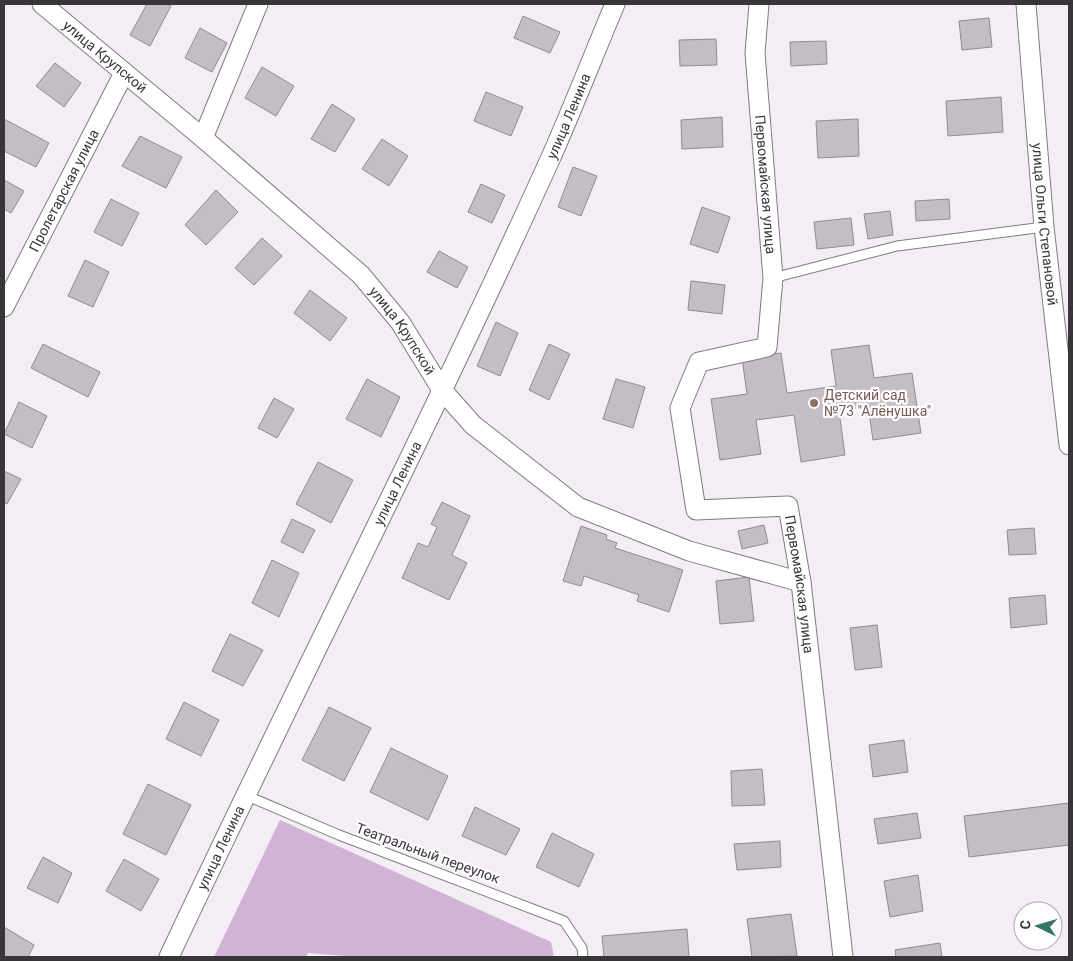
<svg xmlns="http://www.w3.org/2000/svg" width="1073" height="961" viewBox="0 0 1073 961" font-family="Roboto,sans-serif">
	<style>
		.forest { fill: #d1b3d5 }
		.building { fill: #c3bdc4; stroke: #908a91 }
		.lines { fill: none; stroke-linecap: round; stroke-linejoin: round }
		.service-casing { stroke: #817b82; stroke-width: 11 }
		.minor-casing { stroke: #817b82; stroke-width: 21 }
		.service { stroke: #fff; stroke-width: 9 }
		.minor { stroke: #fff; stroke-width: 19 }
		.education-dot { fill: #8d6e63; stroke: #fefcff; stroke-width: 2 }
		.labels { text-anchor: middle; stroke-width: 4.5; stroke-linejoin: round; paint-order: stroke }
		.street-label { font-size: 14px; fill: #383639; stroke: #fefcff }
		.education-label { font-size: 14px; fill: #785e54; stroke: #fefcff; text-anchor: start }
	</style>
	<rect width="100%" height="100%" fill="#f3edf4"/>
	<!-- forest -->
	<polygon class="forest" points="280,820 551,942 554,957 359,957 308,953 306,957 214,957"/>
	<!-- building -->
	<g class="building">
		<polygon points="147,4 166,4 171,6 150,46 130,35"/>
		<polygon points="523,16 560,32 550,53 514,38"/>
		<polygon points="989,18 992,47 962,50 959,21"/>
		<polygon points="200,28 227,43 212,72 185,58"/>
		<polygon points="716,39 717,65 680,66 679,40"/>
		<polygon points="826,41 827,64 791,66 790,42"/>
		<polygon points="55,63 81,83 64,107 36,86"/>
		<polygon points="262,67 294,86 276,116 245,98"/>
		<polygon points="486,92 523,107 511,136 474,121"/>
		<polygon points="1001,97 1003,132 948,136 946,101"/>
		<polygon points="332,104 355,119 335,152 311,139"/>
		<polygon points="722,117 723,147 682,149 681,120"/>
		<polygon points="4,119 49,143 36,167 4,151"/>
		<polygon points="858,119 859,156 818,158 816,121"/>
		<polygon points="140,136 182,157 166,188 122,166"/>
		<polygon points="382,139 408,156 389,186 362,169"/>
		<polygon points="573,167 597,176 581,216 558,207"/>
		<polygon points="4,180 24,191 11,213 4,209"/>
		<polygon points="481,184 505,195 492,223 468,212"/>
		<polygon points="216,190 238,212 206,245 185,225"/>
		<polygon points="111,199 139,213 122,246 94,232"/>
		<polygon points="949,199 950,219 916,221 915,201"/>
		<polygon points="702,207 730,217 718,253 690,244"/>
		<polygon points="890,211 893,235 868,239 864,214"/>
		<polygon points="851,218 854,245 817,249 814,222"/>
		<polygon points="262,238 282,256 254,285 235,268"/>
		<polygon points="439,251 468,267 457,288 427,272"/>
		<polygon points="85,260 109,272 93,307 68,296"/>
		<polygon points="691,281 725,285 722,314 688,310"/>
		<polygon points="310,290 347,318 330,341 294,313"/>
		<polygon points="496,322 518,333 500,376 477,366"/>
		<polygon points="43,344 100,372 88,397 31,368"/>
		<polygon points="549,344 570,354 549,400 529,390"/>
		<polygon points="869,345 874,378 912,373 921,433 873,440 868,406 839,411 845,455 801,462 794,415 756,420 761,454 720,460 711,399 747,394 742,358 781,353 787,393 836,386 831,350"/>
		<polygon points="367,379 400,397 381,437 346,419"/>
		<polygon points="616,379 645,387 633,428 603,419"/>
		<polygon points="274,398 294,409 277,438 258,428"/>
		<polygon points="19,402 47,416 32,448 4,434"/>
		<polygon points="318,462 353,480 331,523 296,504"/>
		<polygon points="4,471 21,479 7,504 4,502"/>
		<polygon points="442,502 470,516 452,555 467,563 449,600 402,578 418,543 428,547 437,527 431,524"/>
		<polygon points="292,519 315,530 303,553 281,542"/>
		<polygon points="764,525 768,543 742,549 738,531"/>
		<polygon points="581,526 607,535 606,539 617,543 615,548 683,570 669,612 637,601 639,595 584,576 581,586 563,581"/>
		<polygon points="1034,528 1036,554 1009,555 1007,530"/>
		<polygon points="272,560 299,573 279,617 252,603"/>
		<polygon points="749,577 754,621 720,624 716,581"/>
		<polygon points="1045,595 1047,624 1011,628 1009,598"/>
		<polygon points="877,625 882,667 855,670 850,628"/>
		<polygon points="230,634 263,650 243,686 212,671"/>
		<polygon points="184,702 219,720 201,756 166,739"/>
		<polygon points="329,707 371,728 344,781 302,760"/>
		<polygon points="904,740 908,772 873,777 869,745"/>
		<polygon points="391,748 448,776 428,820 370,792"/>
		<polygon points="762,769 765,805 732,806 731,771"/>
		<polygon points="148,784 191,805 166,855 123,834"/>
		<polygon points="1069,803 1069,845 969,857 964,816"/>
		<polygon points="475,807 520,829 506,855 462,836"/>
		<polygon points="917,813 921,838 878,844 874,819"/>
		<polygon points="552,833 594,854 579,887 536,867"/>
		<polygon points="780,841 781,867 737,870 734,844"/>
		<polygon points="43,857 72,873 58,903 27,888"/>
		<polygon points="124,859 159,879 141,911 106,891"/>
		<polygon points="918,875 923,911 890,917 884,881"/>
		<polygon points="791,914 797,956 752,957 747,919"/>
		<polygon points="4,927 34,945 28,957 4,957"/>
		<polygon points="687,929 689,957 604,957 602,936"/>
		<polygon points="940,943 942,957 896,957 895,950"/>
	</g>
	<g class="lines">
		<!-- service casing -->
		<g class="service-casing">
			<g id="service">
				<polyline points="773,278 897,246 1044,227"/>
				<polyline points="245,795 339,835 564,921 582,948 583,957"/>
			</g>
		</g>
		<!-- minor casing -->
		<g class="minor-casing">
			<g id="minor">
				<path id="s1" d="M42 4 203 138 361 275 400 322 442 390 473 425 578 507 689 551 801 582"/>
				<path id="s2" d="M759 4 755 53 773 278 767 347 699 362 680 408 696 510 788 506 801 582 843 957"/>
				<path id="s3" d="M1026 4 1044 227 1069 445"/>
				<polyline points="203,138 258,4"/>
				<path id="s4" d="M4 307 124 73"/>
				<path id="s5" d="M169 957C294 689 430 425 552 155 574 105 594 54 615 4"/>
			</g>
		</g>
		<!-- service -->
		<use href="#service" class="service"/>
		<!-- minor -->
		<use href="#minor" class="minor"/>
	</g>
	<!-- markers -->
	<circle class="education-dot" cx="814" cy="403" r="5"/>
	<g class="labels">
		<!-- street labels -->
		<g class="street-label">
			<text dy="5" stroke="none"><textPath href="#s1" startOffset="82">улица Крупской</textPath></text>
			<text dy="5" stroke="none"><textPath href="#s5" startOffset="931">улица Ленина</textPath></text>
			<text dy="5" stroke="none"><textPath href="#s2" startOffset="181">Первомайская улица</textPath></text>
			<text dy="5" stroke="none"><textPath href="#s4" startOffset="131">Пролетарская улица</textPath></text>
			<text dy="5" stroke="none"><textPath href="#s3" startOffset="221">улица Ольги Степановой</textPath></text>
			<text dy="5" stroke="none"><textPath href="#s1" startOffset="488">улица Крупской</textPath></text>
			<text dy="5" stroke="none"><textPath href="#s5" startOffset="526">улица Ленина</textPath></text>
			<text dy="5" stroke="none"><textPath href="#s2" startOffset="738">Первомайская улица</textPath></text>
			<text dy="5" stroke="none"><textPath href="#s5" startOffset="121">улица Ленина</textPath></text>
			<text transform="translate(428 853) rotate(20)" y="5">Театральный переулок</text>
		</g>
		<!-- education labels -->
		<g class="education-label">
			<text x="824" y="400">Детский сад<tspan x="824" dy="16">№73 "Алёнушка"</tspan></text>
		</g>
	</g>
	<!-- border -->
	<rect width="1073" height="961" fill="none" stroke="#383639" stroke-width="10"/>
	<!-- north arrow -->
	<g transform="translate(1038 926) rotate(275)"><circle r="24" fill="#fefcff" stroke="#afadb0"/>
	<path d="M0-4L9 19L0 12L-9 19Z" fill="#327464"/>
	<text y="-8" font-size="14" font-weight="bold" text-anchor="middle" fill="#383639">С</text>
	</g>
</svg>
